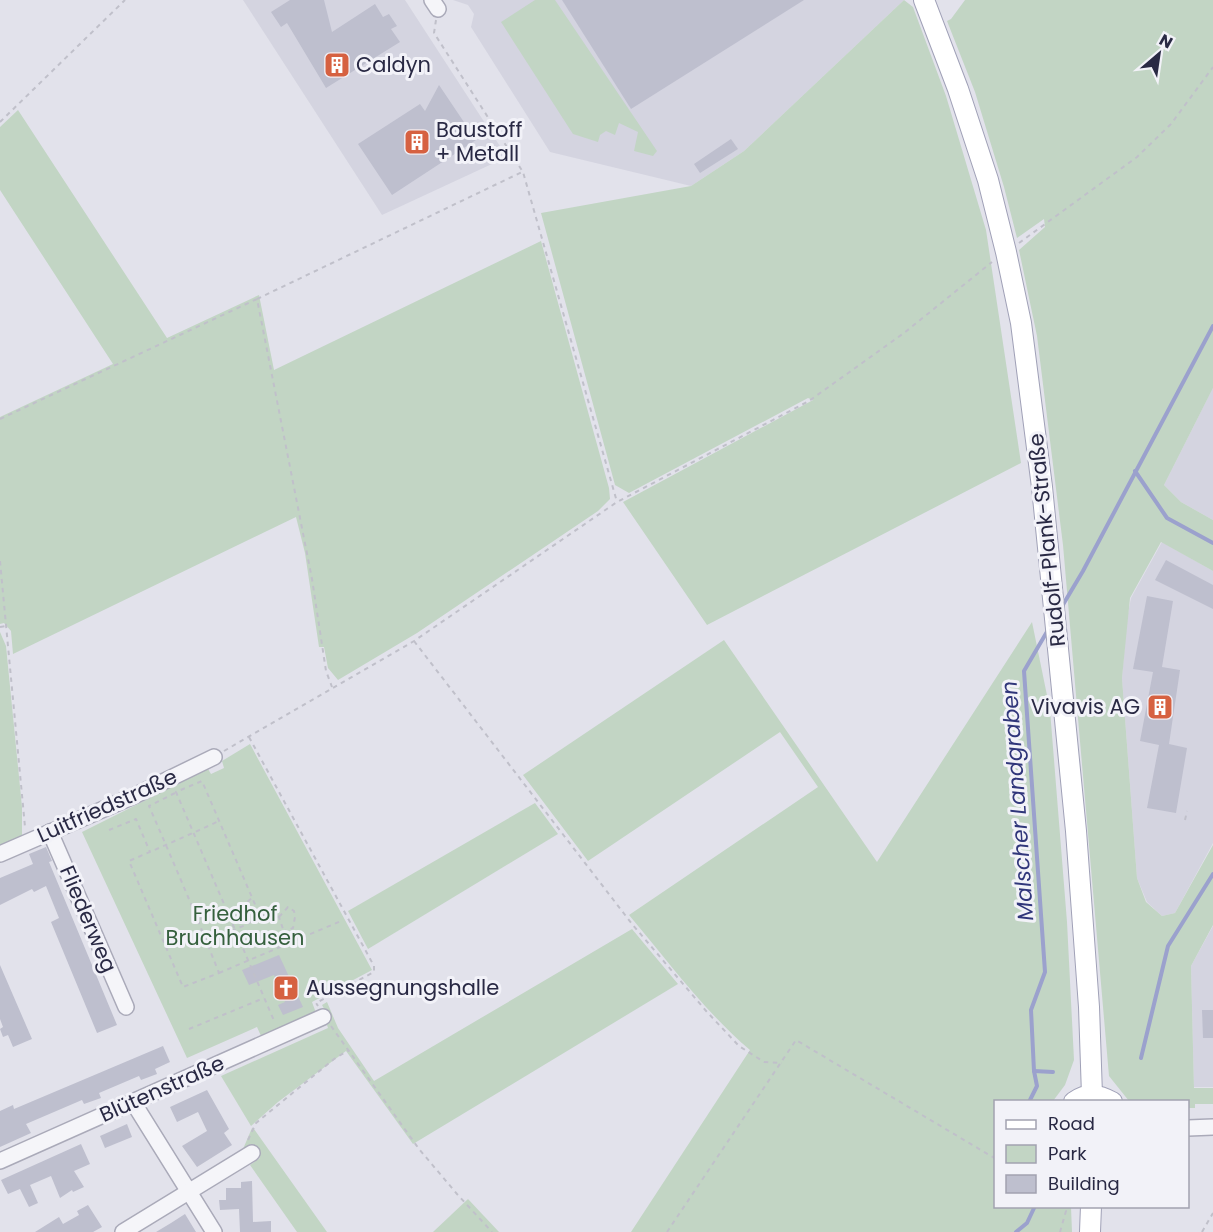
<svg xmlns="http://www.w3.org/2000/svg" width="1213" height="1232" viewBox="0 0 1213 1232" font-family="Poppins,sans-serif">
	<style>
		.built { fill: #d4d4e0 }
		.green { fill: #c2d5c4 }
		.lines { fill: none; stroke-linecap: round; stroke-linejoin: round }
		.stream { stroke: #9ba1cd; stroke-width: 4 }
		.building { fill: #bebfce }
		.minor-casing { stroke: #aaaab9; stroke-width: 18 }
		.major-casing { stroke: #a0a1b7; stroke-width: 22 }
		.path { stroke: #c0c0ca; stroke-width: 2; stroke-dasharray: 4.5 4.5; stroke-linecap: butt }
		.minor { stroke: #f5f5f9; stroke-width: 15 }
		.major { stroke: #fff; stroke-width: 20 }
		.labels { text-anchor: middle; stroke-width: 6; stroke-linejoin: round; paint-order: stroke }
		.poi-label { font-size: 21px; fill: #292944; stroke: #f2f2f8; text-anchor: start }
		.street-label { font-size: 21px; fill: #292944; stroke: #f2f2f8 }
		.park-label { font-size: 21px; fill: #35603d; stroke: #f2f2f8 }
		.water-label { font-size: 22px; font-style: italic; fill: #30367a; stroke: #f2f2f8 }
	</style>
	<rect width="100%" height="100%" fill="#e2e2eb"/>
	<!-- built -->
	<g class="built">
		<polygon points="243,0 405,0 507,157 382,215"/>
		<polygon points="453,0 904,0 744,151 691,186 550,152 471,27 474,14 468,5"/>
		<polygon points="1213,388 1213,520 1181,502 1164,485"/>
		<polygon points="1162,542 1213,571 1213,843 1175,913 1162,916 1147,902 1137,878 1122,678 1127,619 1131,598"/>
		<polygon points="1213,926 1213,1087 1194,1087 1191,966"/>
	</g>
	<!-- green -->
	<g class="green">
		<polygon points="535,0 555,0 657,151 653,156 634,151 638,132 619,123 615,135 606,131 600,135 598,142 573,134 571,131 501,22"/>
		<polygon points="904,0 913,7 946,96 986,230 1021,463 707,625 623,502 813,400 808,398 629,493 615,485 541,213 691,186 744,151"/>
		<polygon points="965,0 1213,0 1213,388 1164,485 1181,502 1213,520 1213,571 1161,542 1130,598 1122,678 1137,878 1146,902 1162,916 1175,913 1213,845 1213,925 1191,966 1194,1088 1213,1088 1213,1104 1195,1104 1195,1108 1188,1108 1188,1102 1129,1101 1109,1076 1063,545 1037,336 1019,250 1045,227 1044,219 1017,238 1004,187 975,92 947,21 951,19"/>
		<polygon points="18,110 167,338 259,295 274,370 541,241 609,488 610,499 598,511 417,633 338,680 328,668 324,647 319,647 305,553 296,517 13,654 11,631 4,623 0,624 0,417 113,364 0,190 0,127"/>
		<path d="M1032 622 1050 710 1067 922 1074 1060 1065 1085 1053 1101 996 1102V1206L1071 1207 1072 1232H631L750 1050C704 1011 668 961 629 915L818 787 780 732 588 861 523 775 724 640 877 862Z"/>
		<polygon points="0,632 6,646 22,807 22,836 0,848"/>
		<polygon points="250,744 372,970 312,1002 316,1013 261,1036 257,1027 187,1058 82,832 208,769 211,774 224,768 222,761"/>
		<polygon points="535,803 558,834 368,949 348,911"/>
		<polygon points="632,929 678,984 413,1144 346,1051 278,1102 251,1126 221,1076 328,1028 327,1025 331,1021 322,1005 327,1002 338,1028 374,1081"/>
		<polygon points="252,1128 254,1129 327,1232 297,1232 250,1165 260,1158 251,1144 243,1149"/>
		<polygon points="468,1199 499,1232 433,1232"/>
	</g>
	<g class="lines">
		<!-- stream -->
		<g class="stream">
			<polyline points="1135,471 1167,518 1213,543"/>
			<polyline points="1061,608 1083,571 1213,326"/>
			<polyline points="1141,1058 1168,946 1213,874"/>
			<polyline points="1034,1071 1053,1072"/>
			<polyline points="1029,1102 1037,1086 1034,1071 1031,1010 1045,972 1024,671 1048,630"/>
			<polyline points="1016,1232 1027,1223 1035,1206"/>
		</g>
	</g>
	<!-- building -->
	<g class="building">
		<polygon points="290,0 324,0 332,32 375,4 383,17 389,14 397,26 391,29 400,42 326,88 287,23 281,27 271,12"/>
		<polygon points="562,0 804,0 631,109"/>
		<polygon points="439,85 476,140 392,195 358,144 420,104 425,111"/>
		<polygon points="731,139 738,149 700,173 694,164"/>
		<polygon points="1166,560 1213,585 1213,609 1155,580"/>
		<polygon points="1147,596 1173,601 1162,667 1180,670 1169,744 1187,748 1176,813 1147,808 1159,745 1140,741 1153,672 1133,669"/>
		<polygon points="46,847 52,861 49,862 117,1025 97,1033 51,922 59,918 46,886 34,892 32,889 0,905 0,878 33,864 29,854"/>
		<polygon points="279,955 303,1007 283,1015 278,1005 285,1002 274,975 249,985 242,970"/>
		<polygon points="0,965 32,1039 13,1047 8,1035 3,1037 0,1029 3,1027 0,1019"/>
		<polygon points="1202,1010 1213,1010 1213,1038 1203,1038"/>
		<polygon points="163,1046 170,1062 155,1069 157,1074 141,1080 139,1076 99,1093 101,1098 84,1104 82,1100 26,1124 31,1133 0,1147 0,1111 13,1105 14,1109"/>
		<polygon points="207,1090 229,1129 224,1133 232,1145 197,1167 182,1146 207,1131 198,1112 177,1122 170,1107"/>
		<polygon points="127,1124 132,1137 105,1148 100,1136"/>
		<polygon points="81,1144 90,1164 74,1171 84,1187 73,1192 72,1190 60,1198 51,1176 30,1185 38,1203 29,1207 20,1189 8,1194 1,1180"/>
		<polygon points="252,1181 253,1222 271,1221 271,1232 240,1232 239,1209 220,1210 219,1200 226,1200 226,1188 241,1188 241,1182"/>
		<polygon points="88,1205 102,1227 93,1232 35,1232 59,1217 63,1224 79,1215 77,1211"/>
		<polygon points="185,1214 196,1232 156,1232 171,1223"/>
	</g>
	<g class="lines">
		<!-- minor casing -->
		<g class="minor-casing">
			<g id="minor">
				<polyline points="432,0 438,9"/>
				<polyline points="50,832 126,1007"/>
				<polyline points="0,854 136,795 214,757"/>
				<polyline points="133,1102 214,1232"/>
				<polyline points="1188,1128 1213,1127"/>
				<polyline points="0,1161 323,1017"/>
				<polyline points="123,1232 252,1153"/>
			</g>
		</g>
		<!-- major casing -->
		<g class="major-casing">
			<g id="major">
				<polyline points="924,0 958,89 988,180 1006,252 1021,323 1042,487 1076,831 1089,1007 1092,1095"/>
				<path d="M1074 1102C1087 1093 1098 1094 1112 1102"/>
				<polyline points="1090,1232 1091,1206"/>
			</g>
		</g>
		<!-- path -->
		<g class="path">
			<polyline points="436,20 434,33 523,172 617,502"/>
			<polyline points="0,122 125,0"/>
			<polyline points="1019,243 1137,157 1171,124 1213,67"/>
			<polyline points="257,299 522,172"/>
			<polyline points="0,419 257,299 312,579 326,671 332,687"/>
			<polyline points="0,561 25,827"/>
			<polyline points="0,627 7,626"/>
			<polyline points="414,641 632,924 707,1012 739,1046 764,1062 782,1063"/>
			<polyline points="249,737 374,966 374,972 316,1003 318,1006"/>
			<polyline points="224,751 414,641 617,502 809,401 904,333 992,262"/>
			<path d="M175 793 149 806C173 861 197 917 219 973L183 987 129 861C159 848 189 835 219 821"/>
			<polyline points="1185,820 1187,811"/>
			<polyline points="109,830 136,819 150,852"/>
			<polyline points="260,916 268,914 279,917 284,932 280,942 281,946"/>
			<polyline points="279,917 288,907 294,911 295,917 293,928 285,931"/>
			<path d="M197 919C217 917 237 911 252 898"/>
			<path d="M205 937C225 934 243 928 260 916L202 781 176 792C209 869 242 946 275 1023"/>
			<polyline points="219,973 341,921"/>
			<polyline points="331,1026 419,1149 457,1194 492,1232"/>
			<polyline points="189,1029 264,998"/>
			<polyline points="248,1140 256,1123 334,1059 349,1050"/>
			<polyline points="667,1232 796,1040 996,1159"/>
			<polyline points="1060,1232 1066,1211 1063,1206"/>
			<polyline points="1202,1232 1213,1213"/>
		</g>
		<!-- minor -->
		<use href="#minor" class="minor"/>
		<!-- major -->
		<use href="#major" class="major"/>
	</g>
	<!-- icons -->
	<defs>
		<g id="building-square" transform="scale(1.35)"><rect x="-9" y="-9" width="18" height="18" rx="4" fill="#d66141" stroke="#f2f2f8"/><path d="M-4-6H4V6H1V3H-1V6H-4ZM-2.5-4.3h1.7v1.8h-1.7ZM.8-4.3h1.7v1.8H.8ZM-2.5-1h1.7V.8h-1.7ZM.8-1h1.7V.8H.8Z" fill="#fff"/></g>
		<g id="church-square" transform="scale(1.35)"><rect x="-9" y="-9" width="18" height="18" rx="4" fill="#d66141" stroke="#f2f2f8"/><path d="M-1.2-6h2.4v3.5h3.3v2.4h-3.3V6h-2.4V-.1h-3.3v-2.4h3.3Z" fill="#fff"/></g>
	</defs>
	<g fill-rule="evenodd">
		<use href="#building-square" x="337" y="65"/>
		<use href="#building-square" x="417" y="142"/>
		<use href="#building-square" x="1160" y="707"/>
		<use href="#church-square" x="286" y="988"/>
	</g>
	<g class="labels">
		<!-- poi labels -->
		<g class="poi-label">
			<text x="356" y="72">Caldyn</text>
			<text x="436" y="137">Baustoff<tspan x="436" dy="24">+ Metall</tspan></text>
			<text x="1140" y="714" text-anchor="end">Vivavis AG</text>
			<text x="306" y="995">Aussegnungshalle</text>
		</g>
		<!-- street labels -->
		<g class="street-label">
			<text transform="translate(1047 540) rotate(-96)" y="7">Rudolf-Plank-Straße</text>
			<text transform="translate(107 806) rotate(-24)" y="7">Luitfriedstraße</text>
			<text transform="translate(88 919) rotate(67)" y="7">Fliederweg</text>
			<text transform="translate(162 1089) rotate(-24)" y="7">Blütenstraße</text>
		</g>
		<!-- park labels -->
		<g class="park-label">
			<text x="235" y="921">Friedhof<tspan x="235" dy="24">Bruchhausen</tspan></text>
		</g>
		<!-- water labels -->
		<g class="water-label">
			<text transform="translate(1017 801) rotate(-94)" y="8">Malscher Landgraben</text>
		</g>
	</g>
	<!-- legend -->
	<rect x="994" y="1100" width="195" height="108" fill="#f2f2f8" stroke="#a2a2b0" stroke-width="1.5"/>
	<rect x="1006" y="1120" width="30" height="9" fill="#ffffff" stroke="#a2a2b0" stroke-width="1.5"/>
	<text x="1048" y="1130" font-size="18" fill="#292944">Road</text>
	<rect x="1006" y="1145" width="30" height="18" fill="#c2d5c4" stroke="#a2a2b0" stroke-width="1.5"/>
	<text x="1048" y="1160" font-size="18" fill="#292944">Park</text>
	<rect x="1006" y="1175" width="30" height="18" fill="#bebfce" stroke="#a2a2b0" stroke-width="1.5"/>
	<text x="1048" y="1190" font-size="18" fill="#292944">Building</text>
	<!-- north arrow -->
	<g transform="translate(1159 54) rotate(29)" stroke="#f2f2f8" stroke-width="4.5" paint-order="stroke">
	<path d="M0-4.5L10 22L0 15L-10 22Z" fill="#292944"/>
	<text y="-9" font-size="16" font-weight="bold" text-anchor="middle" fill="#292944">N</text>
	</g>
</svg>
